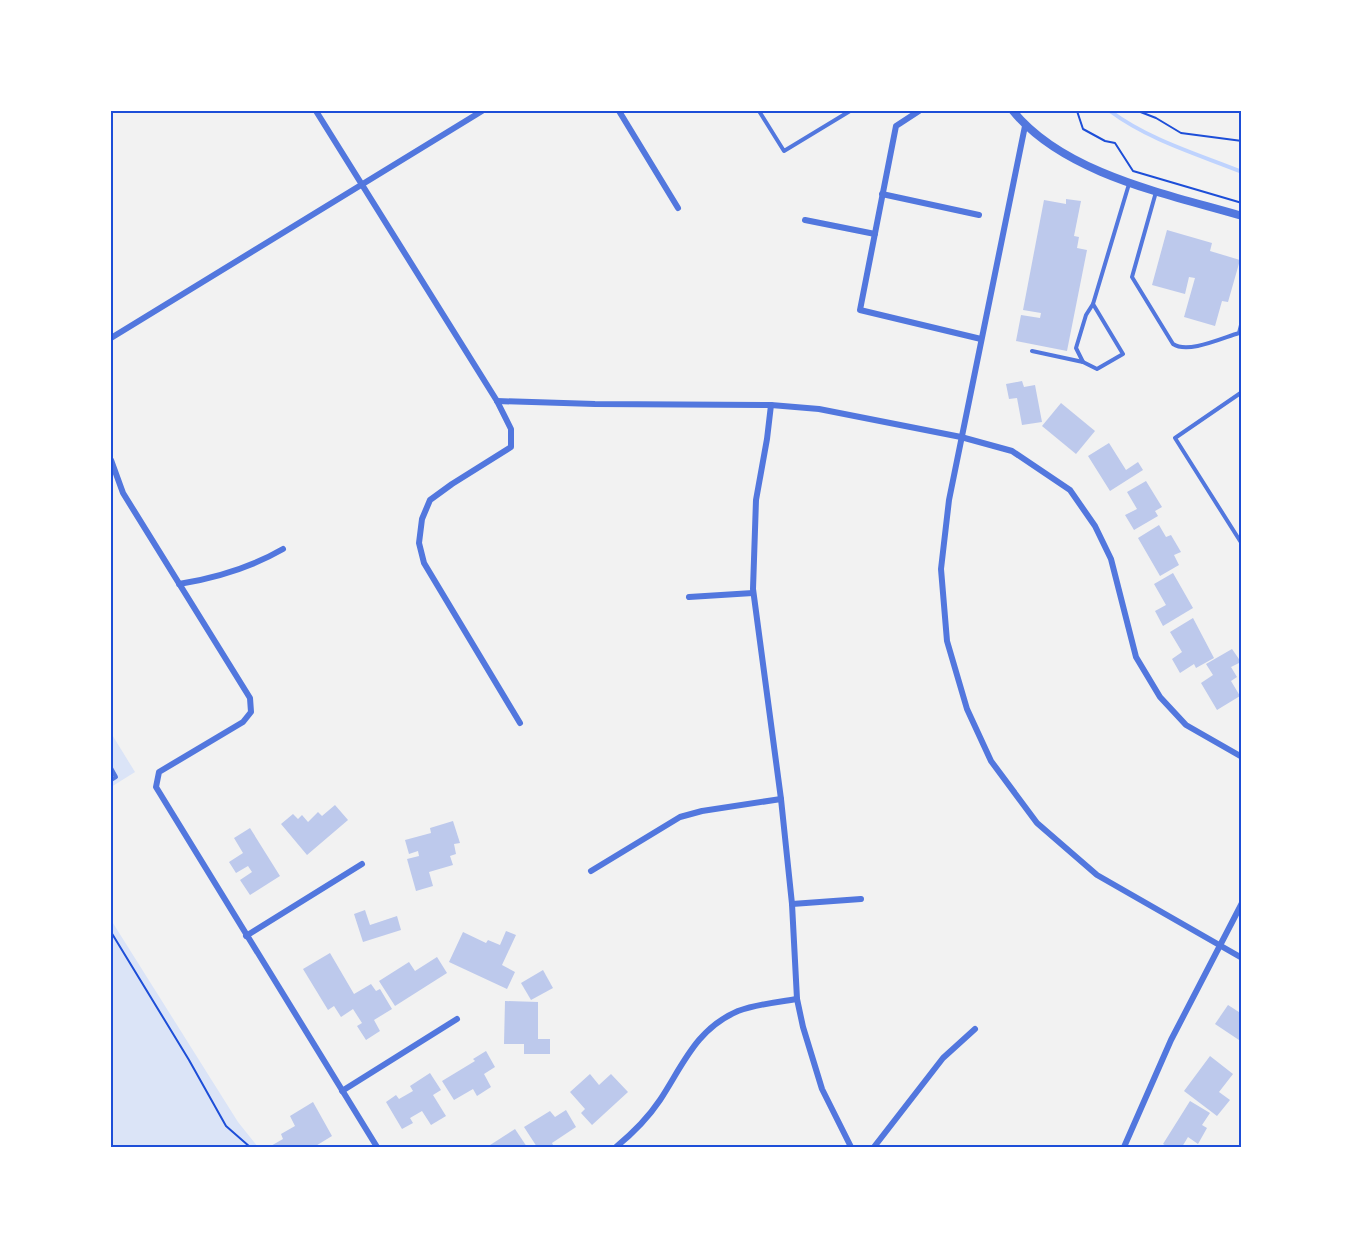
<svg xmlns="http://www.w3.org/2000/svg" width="1353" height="1258" viewBox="0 0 1353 1258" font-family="Lato,sans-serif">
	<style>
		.green { fill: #dbe4f7 }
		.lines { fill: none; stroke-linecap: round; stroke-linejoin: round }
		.stream { stroke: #bfd3fe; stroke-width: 4 }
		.building { fill: #bdc9ec }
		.path { stroke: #1d4ed8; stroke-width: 2 }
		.service { stroke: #5277de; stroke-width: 4 }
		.minor { stroke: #5277de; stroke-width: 6 }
		.tertiary { stroke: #5277de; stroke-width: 8 }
		.neatline { fill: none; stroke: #1d4ed8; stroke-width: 2 }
	</style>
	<rect width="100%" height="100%" fill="#f2f2f2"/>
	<!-- green -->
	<g class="green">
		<polygon points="111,733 135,772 111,787"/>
		<polygon points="111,920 238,1122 258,1147 111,1147"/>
	</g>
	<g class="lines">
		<!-- stream -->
		<path class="stream" d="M1110 111C1149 140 1197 154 1242 172"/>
	</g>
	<!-- building -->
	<g class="building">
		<polygon points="1066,199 1081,201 1074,236 1079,237 1077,248 1087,250 1067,351 1016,341 1021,315 1040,318 1041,313 1023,310 1044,200 1066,204"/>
		<polygon points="1167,230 1212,243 1210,251 1240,260 1228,302 1222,301 1215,326 1184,317 1195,278 1189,277 1185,294 1152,285"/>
		<polygon points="1022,381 1024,387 1035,385 1042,422 1022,425 1017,398 1009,399 1006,384"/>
		<polygon points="1061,403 1095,431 1076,454 1042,426"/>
		<polygon points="1109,443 1126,470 1138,462 1143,470 1110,491 1088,456"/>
		<polygon points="1146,481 1162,507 1155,511 1158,516 1134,530 1125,515 1137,509 1127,492"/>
		<polygon points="1159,525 1166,537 1171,535 1181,552 1174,555 1179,565 1160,576 1138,538"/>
		<polygon points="1173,573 1193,608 1163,626 1155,611 1166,605 1154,584"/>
		<polygon points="1193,618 1214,658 1196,668 1194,664 1180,673 1172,659 1182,652 1170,632"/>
		<polygon points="1232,649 1241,662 1231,667 1237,677 1231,681 1240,696 1217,710 1201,683 1213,675 1206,664"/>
		<polygon points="335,805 348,820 307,855 281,824 293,814 298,819 302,815 308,822 318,812 322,816"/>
		<polygon points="453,821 460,843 454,844 456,854 450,856 453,865 429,872 433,886 416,891 407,859 419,856 418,851 409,854 405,840 431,833 430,828"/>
		<polygon points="250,828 280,876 250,895 240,880 252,872 248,866 236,873 229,862 243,853 234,838"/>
		<polygon points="365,910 370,925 397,916 401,930 363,942 354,914"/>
		<polygon points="506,931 516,935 502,965 515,972 507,989 449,962 463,932 486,943 488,940 500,945"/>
		<polygon points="330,953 354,994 371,984 376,991 380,989 392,1009 374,1020 380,1031 366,1040 357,1026 362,1023 353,1009 341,1017 334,1006 328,1010 303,969"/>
		<polygon points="437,957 447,973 395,1006 379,981 409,962 415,971"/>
		<polygon points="543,970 553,988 531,1000 521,983"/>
		<polygon points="505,1001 538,1002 538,1039 550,1039 550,1054 524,1054 524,1044 504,1044"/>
		<polygon points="1228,1005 1242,1014 1242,1042 1215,1024"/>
		<polygon points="486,1051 495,1067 484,1074 491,1087 477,1096 473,1089 454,1100 442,1081 475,1061 473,1059"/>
		<polygon points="1210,1056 1233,1074 1219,1092 1230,1100 1217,1116 1184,1091"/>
		<polygon points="430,1073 441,1090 433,1095 446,1116 431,1125 422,1111 410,1118 413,1123 402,1129 386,1102 396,1095 399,1099 413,1091 410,1086"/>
		<polygon points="590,1074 599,1085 611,1074 628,1092 592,1125 581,1113 585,1109 570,1092"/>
		<polygon points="1190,1101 1210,1113 1202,1125 1207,1128 1198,1144 1188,1137 1182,1147 1168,1147 1163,1144"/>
		<polygon points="313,1102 332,1136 314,1147 309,1147 308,1145 304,1147 269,1147 283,1139 281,1134 295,1126 290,1116"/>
		<polygon points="566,1110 576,1127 552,1143 554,1147 537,1147 524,1127 550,1111 555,1117"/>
		<polygon points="515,1129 527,1147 487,1147"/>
	</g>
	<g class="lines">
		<!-- path -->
		<g class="path">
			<polyline points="1077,111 1083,129 1105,141 1115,143 1133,171 1242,203"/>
			<polyline points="1138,111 1156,118 1181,133 1242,141"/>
			<polyline points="111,932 189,1060 226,1126 250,1147"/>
		</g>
		<!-- service -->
		<g class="service">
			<polyline points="759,111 784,151 850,111"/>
			<path d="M1156 192 1132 277 1173 344C1188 354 1222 338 1239 333L1242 321"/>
			<polyline points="1032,351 1083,362 1097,369 1123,354 1093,304 1129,184"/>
			<polyline points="1083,362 1076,348 1086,315 1093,304"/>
			<polyline points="1242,392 1175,438 1242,544"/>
			<polyline points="111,768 116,777 111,780"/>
		</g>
		<!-- minor -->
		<g class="minor">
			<polyline points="316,111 497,401 511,429 511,447 452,484 430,500 422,519 419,543 424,563 520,723"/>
			<polyline points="619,111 678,208"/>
			<polyline points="919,111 896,126 860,310 981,339"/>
			<polyline points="1025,126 949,500 941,569 947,641 967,709 991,761 1037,823 1097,875 1242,958"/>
			<polyline points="882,194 979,215"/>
			<polyline points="805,220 875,234"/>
			<polyline points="111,338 482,111"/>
			<polyline points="497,401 595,404 771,405 819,409 961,437 1012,451 1070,490 1095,526 1111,559 1136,657 1160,697 1186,725 1242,757"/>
			<polyline points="771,405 767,439 756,500 753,589 781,799 792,904 797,999 803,1027 822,1089 851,1147"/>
			<polyline points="111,460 123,493 250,698 251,712 243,722 159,772 156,787 377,1147"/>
			<path d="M179 584C216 578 250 568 283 549"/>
			<polyline points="689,597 753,593"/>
			<polyline points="591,871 680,817 702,811 781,799"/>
			<polyline points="792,904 861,899"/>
			<polyline points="246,936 362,864"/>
			<polyline points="342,1091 457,1019"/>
			<path d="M616 1147C633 1133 648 1118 660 1100 683 1065 696 1029 738 1011 757 1004 778 1002 797 999"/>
			<polyline points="874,1147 943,1058 975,1029"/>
			<polyline points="1124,1147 1171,1040 1242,903"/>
		</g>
		<!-- tertiary -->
		<path class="tertiary" d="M1013 111C1064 174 1167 194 1242 216"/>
	</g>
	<!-- border -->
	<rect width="1353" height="1258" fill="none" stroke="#ffffff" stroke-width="225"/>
	<rect x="112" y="112" width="1128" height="1034" class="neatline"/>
</svg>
